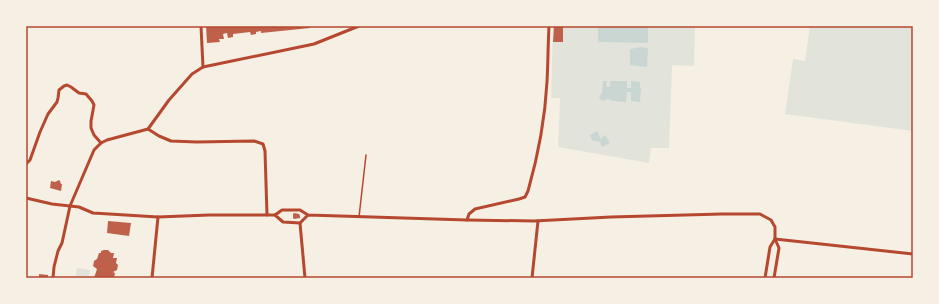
<svg xmlns="http://www.w3.org/2000/svg" width="939" height="304" viewBox="0 0 939 304" font-family="Quicksand,sans-serif">
	<style>
		.green { fill: #e2e4dc }
		.water { fill: #c9d6d2 }
		.building { fill: #bf614a }
		.lines { fill: none; stroke-linecap: round; stroke-linejoin: round }
		.service { stroke: #b5482f; stroke-width: 1.5 }
		.minor { stroke: #b5482f; stroke-width: 3 }
		.neatline { fill: none; stroke: #b5482f; stroke-width: 1.5 }
	</style>
	<rect width="100%" height="100%" fill="#f6efe4"/>
	<!-- green -->
	<g class="green">
		<polygon points="553,26 695,26 694,66 672,65 669,148 651,148 649,163 558,147 560,98 551,98"/>
		<polygon points="810,26 913,26 913,131 785,114 793,59 805,61"/>
		<polygon points="77,268 90,270 89,278 75,278"/>
	</g>
	<!-- water -->
	<g class="water">
		<polygon points="598,26 648,26 648,43 598,42"/>
		<polygon points="642,47 648,48 647,67 630,65 630,49"/>
		<polygon points="603,81 607,81 606,86 608,87 610,86 610,81 627,81 627,88 631,88 631,81 640,82 640,87 641,88 640,102 631,101 631,92 627,92 626,102 613,101 608,99 603,101 601,100 599,97 602,93"/>
		<polygon points="597,131 601,139 602,138 602,137 605,135 610,143 602,147 600,142 592,140 590,135"/>
	</g>
	<!-- building -->
	<g class="building">
		<polygon points="206,26 310,26 310,28 261,33 261,31 256,32 256,34 251,35 250,32 233,34 233,37 228,38 227,33 223,34 224,39 219,39 220,42 207,43"/>
		<polygon points="554,26 563,26 563,42 553,42"/>
		<polygon points="59,180 60,181 61,184 62,184 61,191 50,188 51,181 55,182"/>
		<polygon points="294,213 299,214 300,216 300,218 294,219 293,218 293,214"/>
		<polygon points="108,221 131,223 129,236 107,233"/>
		<polygon points="104,250 108,250 111,253 114,253 113,258 117,258 116,263 118,265 117,270 113,272 115,273 114,278 94,278 97,269 93,266 94,261 97,259 99,253 101,253 101,251"/>
		<polygon points="39,274 48,275 48,278 39,278"/>
	</g>
	<g class="lines">
		<!-- service -->
		<polyline class="service" points="359,217 366,155"/>
		<!-- minor -->
		<g class="minor">
			<polyline points="201,26 203,67"/>
			<polyline points="148,129 159,136 171,141 197,142 254,141 263,144 265,151 267,215"/>
			<polyline points="26,164 30,160 40,132 48,114 57,102 58,98 59,90 64,86 67,85 71,87 79,93 86,94 92,101 94,105 91,121 91,128 94,135 101,143"/>
			<polyline points="26,198 52,204 79,207 93,213 158,217 209,215 275,215"/>
			<polyline points="308,215 300,223 283,222 275,215 282,210 300,210 308,215 467,220 534,221 611,217 722,214 760,214 771,220 775,227 775,239 779,248 774,278"/>
			<path d="M467 220 469 214 475 209 519 199 525 197 528 191C538 156 545 119 547 82 548 63 548 45 549 26"/>
			<polyline points="300,223 305,278"/>
			<polyline points="775,239 913,254"/>
			<polyline points="53,278 54,267 58,251 62,243 70,206 94,150 101,143 107,140 148,129 169,100 192,74 203,67 314,44 359,26"/>
			<polyline points="152,278 158,217"/>
			<polyline points="532,278 538,221"/>
			<polyline points="765,278 770,247 775,239"/>
		</g>
	</g>
	<!-- border -->
	<rect width="939" height="304" fill="none" stroke="#f6efe4" stroke-width="54"/>
	<rect x="27" y="27" width="885" height="250" class="neatline"/>
</svg>
